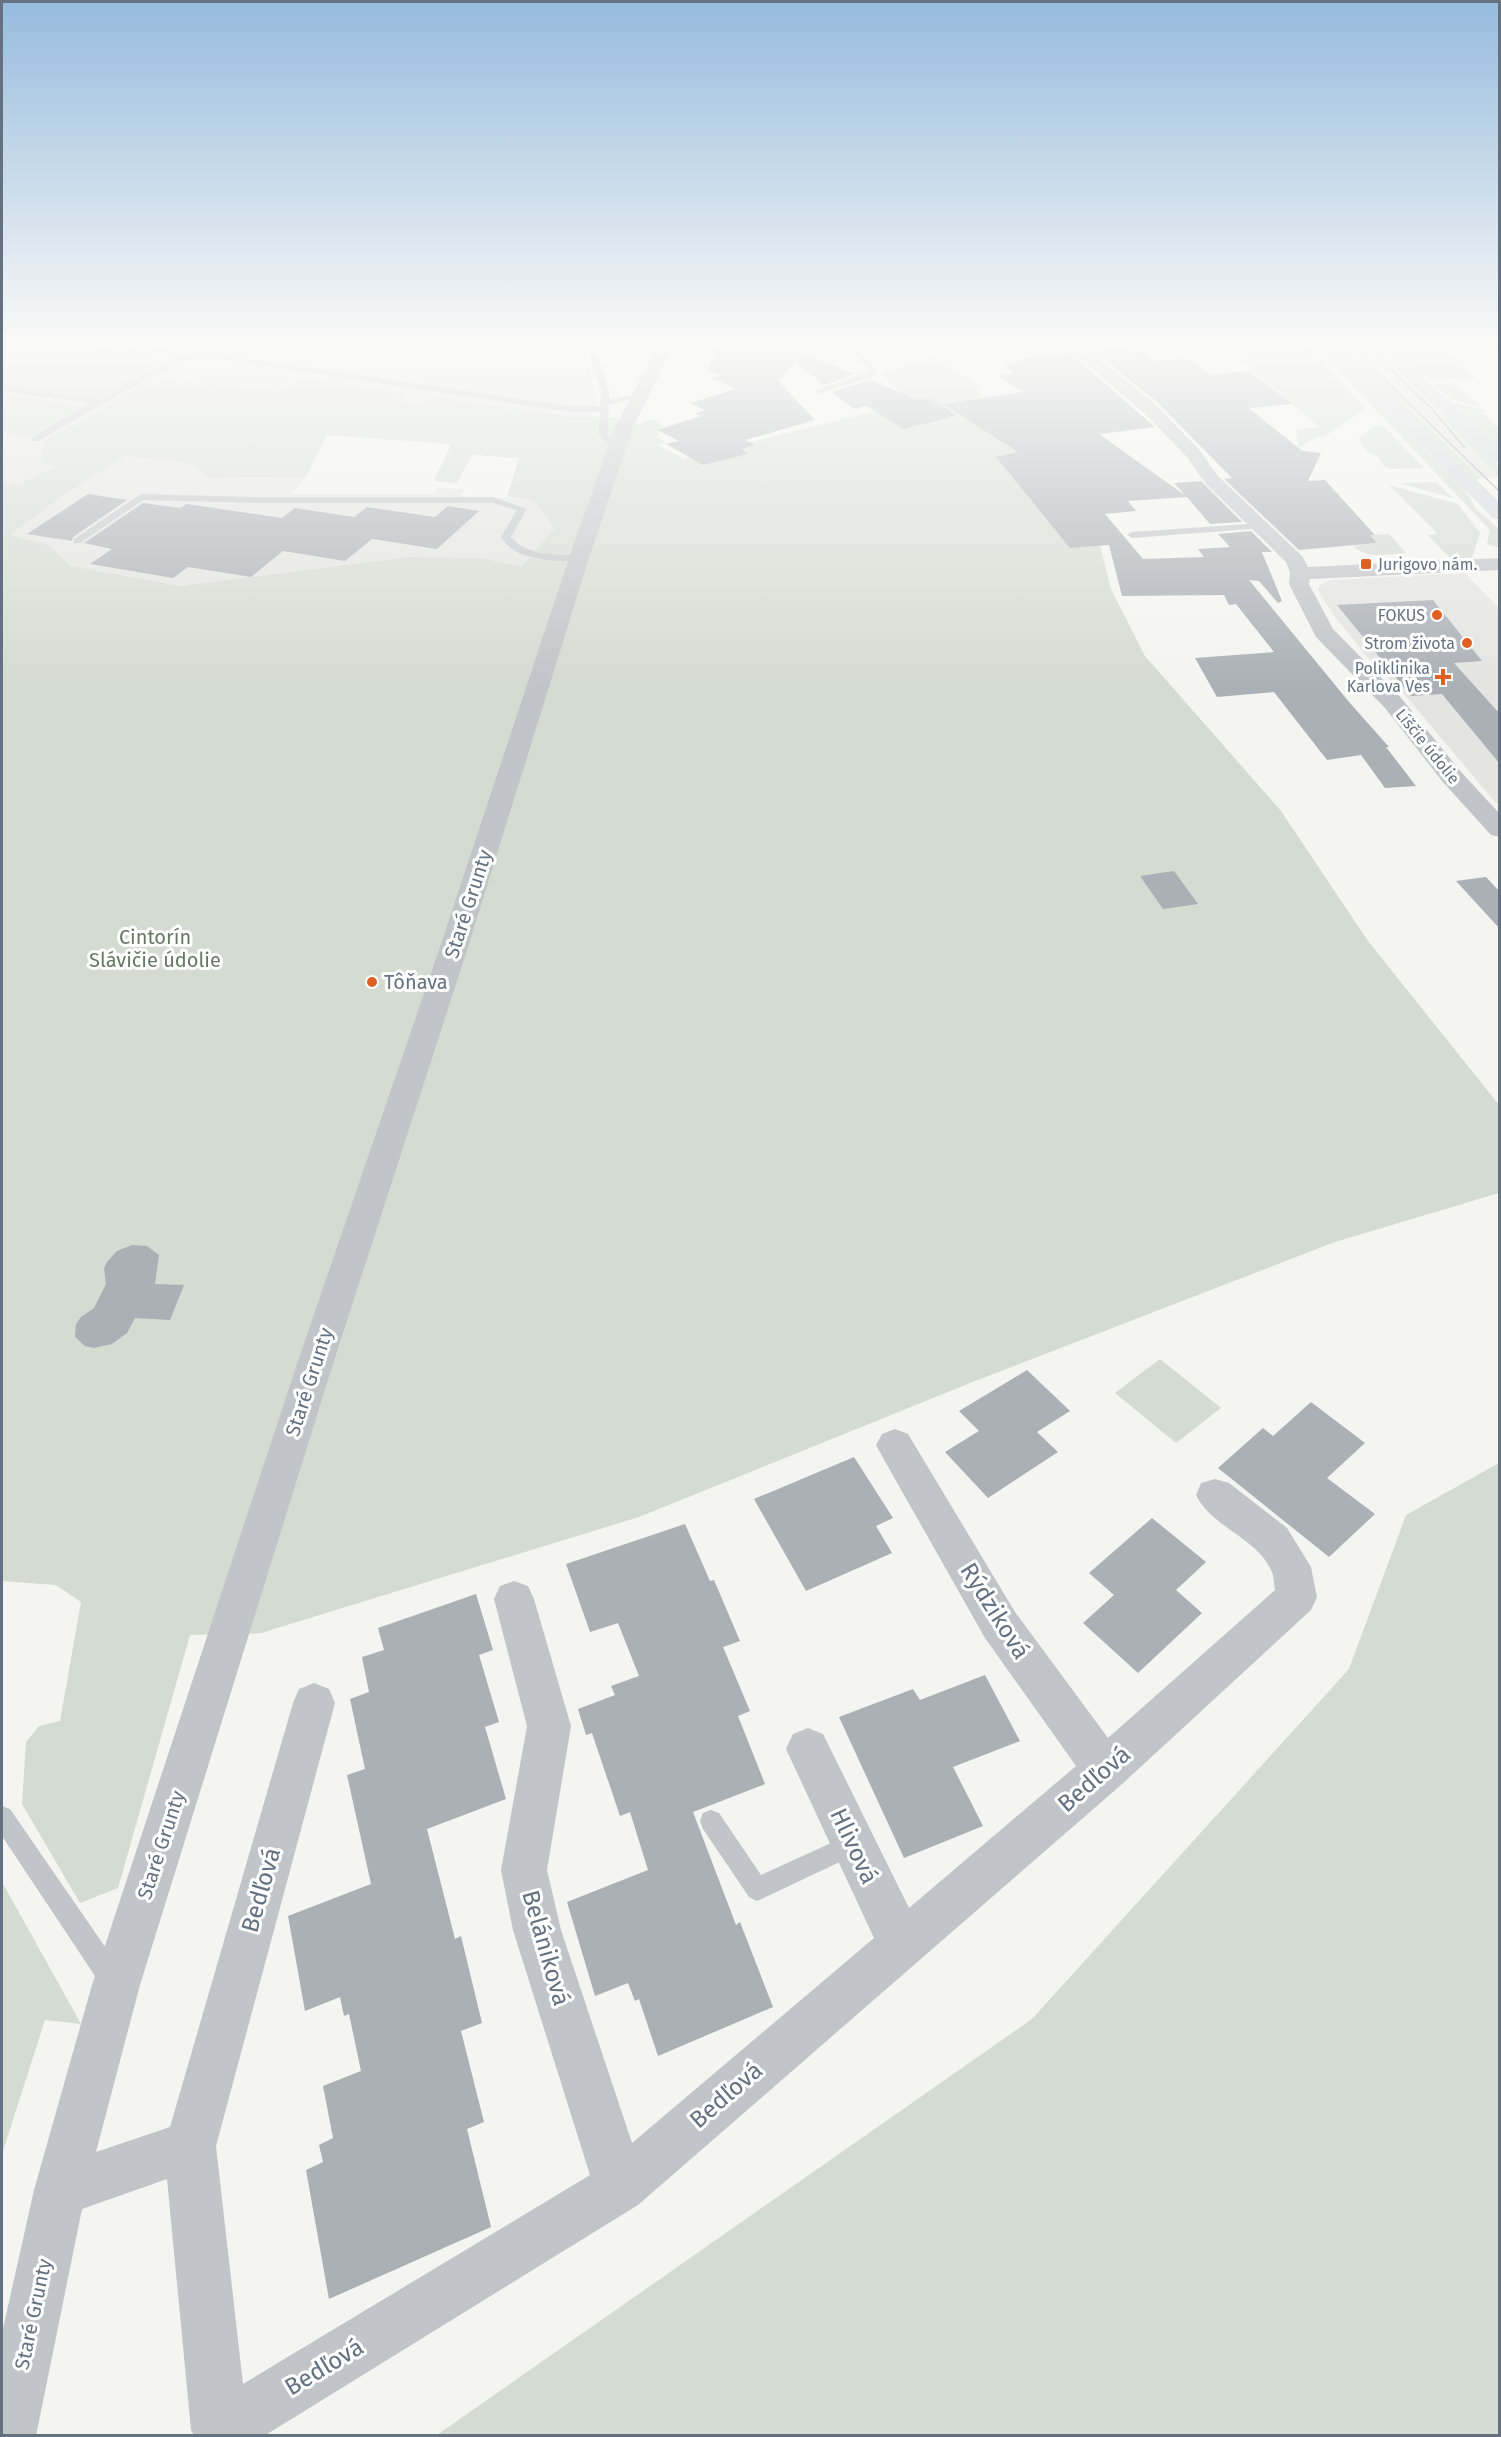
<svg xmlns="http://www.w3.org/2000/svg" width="1501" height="2437" viewBox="0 0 1501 2437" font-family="'Fira Sans',sans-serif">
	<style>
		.built { fill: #e4e5e3 }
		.green { fill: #d4dbd1; fill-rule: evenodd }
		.building { fill: #aab0b6 }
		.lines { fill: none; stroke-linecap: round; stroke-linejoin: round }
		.service { fill: #c1c4c8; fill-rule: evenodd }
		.minor { fill: #c1c4c8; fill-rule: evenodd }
		.secondary { fill: #d1d5da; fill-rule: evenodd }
		.tram { stroke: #a2a7ad; stroke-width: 1.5 }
		.poi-dot { fill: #e06024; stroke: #fff; stroke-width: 2 }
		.labels { text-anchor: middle; stroke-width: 6; stroke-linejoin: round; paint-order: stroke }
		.far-poi-label { font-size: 16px; fill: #637181; stroke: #fff; text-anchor: end }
		.far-street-label { font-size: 16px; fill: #637181; stroke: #fff }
		.street-label { font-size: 20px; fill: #637181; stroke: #fff }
		.park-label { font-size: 20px; fill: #647862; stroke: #fff }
		.poi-label { font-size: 20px; fill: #637181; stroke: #fff; text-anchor: start }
		.near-street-label { font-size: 24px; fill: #637181; stroke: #fff }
	</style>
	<rect width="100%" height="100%" fill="#f4f4f0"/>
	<!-- built -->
	<g class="built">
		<polygon points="2,346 582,346 590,368 598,417 573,417 431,397 417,405 399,402 407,395 280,391 182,382 147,382 44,441 55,467 18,485 2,480 2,431 28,438 70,404 2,394"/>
		<polygon points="1346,346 1373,346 1448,417 1444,417 1499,477 1481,478"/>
		<polygon points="126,456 193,464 209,478 306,477 291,494 434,494 437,488 465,489 461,497 524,498 542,507 554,529 522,566 481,558 408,557 180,586 71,566 48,545 10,535 61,497"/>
		<polygon points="1465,573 1499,608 1499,803 1496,803 1405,695 1368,658 1332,613 1318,590 1320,585 1331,580"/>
	</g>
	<!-- green -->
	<g class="green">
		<polygon points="2,346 83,346 172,358 107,396 86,399 2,387"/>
		<polygon points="1226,346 1306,346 1366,408 1324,437 1318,436 1299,448 1296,430 1319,427"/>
		<polygon points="1315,346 1338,361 1466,491 1476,509 1499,529 1499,548 1487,544 1490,530"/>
		<polygon points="1339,346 1346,346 1481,478 1475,479"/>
		<polygon points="1389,346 1454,346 1457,349 1446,353 1476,379 1428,379"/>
		<path d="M935 357 974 382 982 399 1097 533 1111 589 1145 656 1281 811 1368 941 1499 1105V1193L1335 1242 970 1383 639 1517 261 1633 190 1635 118 1888 80 1903 22 1804 26 1742 39 1726 60 1721 81 1602 56 1585 2 1581V480L18 485 54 467 40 461 44 441 147 382H182L280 391 298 379 407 394 399 402 417 405 431 397 573 417H613L639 424 648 420H658L664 427 656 430 661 434 655 436 666 442 658 445 684 459 911 402 881 373ZM327 435 451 444 434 481 457 483 472 455 519 458 507 497C535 498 541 504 554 529L522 566 481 558 408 557 180 586 71 566 48 545 10 535 61 497 126 456 193 464 209 478 306 477Z"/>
		<polygon points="1454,383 1482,407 1451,399 1435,385"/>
		<polygon points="2,394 70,404 77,409 28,438 2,431"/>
		<polygon points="1451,402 1487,411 1482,412 1499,428 1499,449"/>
		<polygon points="1443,417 1448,417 1499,467 1499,477"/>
		<polygon points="1376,425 1385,427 1424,468 1391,469 1382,464 1379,458 1367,451 1358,439"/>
		<polygon points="1436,482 1453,498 1399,483"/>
		<polygon points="1389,485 1458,504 1480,533 1472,558 1451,559 1428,535 1438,534"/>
		<path d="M1389 534 1406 553C1390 554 1366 560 1353 546L1377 543 1370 535Z"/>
		<polygon points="1160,1359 1221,1408 1176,1443 1115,1393"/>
		<polygon points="1499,1463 1499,2435 437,2435 1032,2019 1349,1669 1406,1515"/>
		<polygon points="2,1882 81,2024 45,2020 2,2154"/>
	</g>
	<!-- building -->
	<g class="building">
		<polygon points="718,346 811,346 804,354 855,374 824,385 796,362 778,381 815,420 745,440 755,445 742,449 748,454 703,465 666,444 679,441 657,430 701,416 695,413 705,410 690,403 736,389 711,378 721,375 708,370"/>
		<polygon points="1135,348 1152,361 1188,358 1211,375 1249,371 1293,404 1249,408 1302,451 1321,453 1308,481 1325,480 1375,535 1370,535 1377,543 1299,550 1224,479 1232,478 1156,401 1094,352"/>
		<polygon points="1071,354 1155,427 1099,434 1186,496 1174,483 1201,481 1242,522 1210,524 1187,497 1128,501 1136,511 1105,514 1143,559 1204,557 1198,549 1230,547 1218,534 1251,531 1272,552 1262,552 1282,601 1278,603 1259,581 1249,580 1349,702 1389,747 1386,747 1416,786 1385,788 1361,755 1327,760 1274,692 1217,697 1195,658 1274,652 1236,604 1229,605 1224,595 1122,596 1109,545 1070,548 996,457 1018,452 943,404 1023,392 999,376 1014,373 1004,364 1021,362 1017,359"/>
		<polygon points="870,380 918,400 929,398 957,416 903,429 867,406 854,409 832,392"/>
		<polygon points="88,494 127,500 73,537 72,541 27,534"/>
		<polygon points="143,503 180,508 187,504 282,518 295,508 354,517 367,507 435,517 448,506 479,511 437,549 372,539 345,561 283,551 251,577 188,567 173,578 90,564 112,549 84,543"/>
		<polygon points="1433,600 1482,661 1454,663 1500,714 1500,764 1442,694 1411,696 1337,605"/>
		<polygon points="1174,871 1198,904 1163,909 1140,876"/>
		<polygon points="1486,877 1500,892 1500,929 1456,881"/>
		<polygon points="132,1245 147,1246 159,1255 155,1284 184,1285 170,1320 135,1318 127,1333 112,1344 94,1348 85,1346 75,1337 76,1324 81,1317 94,1308 106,1284 104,1268 107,1262 117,1251"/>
		<polygon points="1027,1370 1070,1411 1037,1432 1058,1452 988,1498 945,1452 979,1431 959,1411"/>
		<polygon points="1311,1402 1365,1443 1327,1478 1375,1514 1329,1557 1218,1468 1263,1428 1273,1436"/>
		<polygon points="854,1457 893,1518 876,1526 892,1553 806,1591 754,1499"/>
		<polygon points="1152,1518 1206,1562 1176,1590 1202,1613 1138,1673 1083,1623 1114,1595 1089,1573"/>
		<polygon points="685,1524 710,1581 714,1580 740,1641 723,1647 750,1711 738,1716 765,1784 693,1812 736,1925 740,1922 773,2007 658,2056 639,1999 635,2001 628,1983 595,1996 567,1902 648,1870 630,1812 620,1816 592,1733 586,1735 578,1709 615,1695 611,1686 639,1676 618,1623 590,1632 566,1564"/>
		<polygon points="476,1594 493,1650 479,1655 499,1722 485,1727 506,1799 427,1829 455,1939 461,1936 482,2023 461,2031 484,2122 467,2129 491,2227 329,2299 306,2170 323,2162 319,2145 333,2138 323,2086 361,2071 349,2014 344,2016 340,1997 305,2011 288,1916 371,1884 347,1775 365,1769 350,1699 369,1692 362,1657 384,1650 378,1628"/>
		<polygon points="985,1675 1020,1741 953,1767 983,1826 904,1858 839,1717 913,1689 920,1700"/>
	</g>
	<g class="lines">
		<!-- service -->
		<g class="service">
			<path d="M108 346C141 346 175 357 207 353L569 406H600L601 391 587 346H595L609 391V400L641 393 645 395 609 405 607 434 620 449 616 452 599 434 600 412H569L207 357 183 362 158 373 38 441H32V437L89 403 2 391V387L97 399 105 397 153 369 179 358Z"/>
			<polygon points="847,347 853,347 877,369 872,377 817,394 817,390 866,373 869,369 847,351"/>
			<path d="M141 494 258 497H493L527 509 511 537C528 557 555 554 579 555L584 558C574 565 531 559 519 553 511 549 506 544 501 537L517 510 492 503H258L143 500 80 543H74V539Z"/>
			<polygon points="1261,523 1264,524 1264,528 1132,538 1127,535 1132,532"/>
			<polygon points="2,1806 10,1809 121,1970 124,1979 121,1988 112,1991 103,1988 2,1836"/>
			<polygon points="711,1810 719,1813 761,1875 853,1833 861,1836 864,1844 861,1852 757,1901 749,1897 703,1829 700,1821 703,1813"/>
		</g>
		<!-- minor -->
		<g class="minor">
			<path d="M657 346H673L632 430 589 558 468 947 332 1367 140 1985 96 2152 170 2127 293 1703 299 1689 314 1683 329 1689 335 1703 216 2146 243 2384 590 2175 513 1930 501 1870 527 1726 494 1599 500 1586 514 1581 528 1586 534 1599 571 1726 547 1870 561 1930 632 2143 874 1938 786 1749 793 1734 808 1728 823 1734 909 1908 1076 1766 985 1638 882 1456 876 1445 882 1434 895 1429 908 1434 1015 1612 1108 1738 1275 1590C1274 1585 1274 1577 1272 1572 1257 1537 1212 1528 1196 1495L1201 1483 1215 1479 1229 1483 1287 1528 1311 1567 1317 1597 1311 1610 1121 1785 638 2205 264 2436H194L191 2430 167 2179 82 2209 36 2436H2V2333L34 2190 92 1985 296 1367 440 947 569 558 614 430Z"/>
			<polygon points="1065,346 1083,346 1154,403 1198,448 1218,476 1302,556 1308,567 1500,558 1500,570 1310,579 1309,584 1333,629 1401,698 1461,772 1500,814 1500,837 1491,835 1443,782 1385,708 1316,637 1289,584 1290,573 1286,562 1206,484 1186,456 1142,411"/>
		</g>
		<!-- secondary -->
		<g class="secondary">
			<polygon points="1323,346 1340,346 1500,503 1500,520 1493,518"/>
			<polygon points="1373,346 1390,346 1500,448 1500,463 1494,462"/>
		</g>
		<!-- tram -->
		<g class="tram">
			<polyline points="1350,346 1500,492"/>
			<polyline points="1366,346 1432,409 1465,448"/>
		</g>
	</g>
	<!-- sky -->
	<linearGradient id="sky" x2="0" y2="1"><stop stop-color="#96bbdd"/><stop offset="0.5" stop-color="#fafaf8"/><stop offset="1" stop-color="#fafaf8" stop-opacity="0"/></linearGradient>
	<rect width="1501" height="687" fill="url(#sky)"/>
	<!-- markers -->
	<g class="poi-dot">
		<rect x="1360" y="558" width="12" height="12" rx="3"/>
		<circle cx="1437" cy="615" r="6"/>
		<circle cx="1467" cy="643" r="6"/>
		<path d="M1440 668h6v6h6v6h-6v6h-6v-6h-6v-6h6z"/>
		<circle cx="372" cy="982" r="6"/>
	</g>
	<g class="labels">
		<!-- far-poi labels -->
		<g class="far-poi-label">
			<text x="1378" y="570" text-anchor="start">Jurigovo nám.</text>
			<text x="1425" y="621">FOKUS</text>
			<text x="1455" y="649">Strom života</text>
			<text x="1430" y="674">Poliklinika<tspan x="1430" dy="18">Karlova Ves</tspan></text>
		</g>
		<!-- far-street labels -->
		<g class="far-street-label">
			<text transform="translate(1428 746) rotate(51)" y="6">Líščie údolie</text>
		</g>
		<!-- street labels -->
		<g class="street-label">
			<text transform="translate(468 904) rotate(-72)" y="7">Staré Grunty</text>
			<text transform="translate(309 1382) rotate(-72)" y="7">Staré Grunty</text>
			<text transform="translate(161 1845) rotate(-72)" y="7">Staré Grunty</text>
			<text transform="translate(33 2314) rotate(-78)" y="7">Staré Grunty</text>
		</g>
		<!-- park labels -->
		<g class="park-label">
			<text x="155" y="944">Cintorín<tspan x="155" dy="23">Slávičie údolie</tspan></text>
		</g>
		<!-- poi labels -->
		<g class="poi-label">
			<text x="384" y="989">Tôňava</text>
		</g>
		<!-- near-street labels -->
		<g class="near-street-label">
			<text transform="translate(995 1611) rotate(58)" y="8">Rýdziková</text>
			<text transform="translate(1094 1779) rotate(-41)" y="8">Bedľová</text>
			<text transform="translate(854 1846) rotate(65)" y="8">Hlivová</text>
			<text transform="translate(261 1890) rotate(-74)" y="8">Bedľová</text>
			<text transform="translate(546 1948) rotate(74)" y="8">Belániková</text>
			<text transform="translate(726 2095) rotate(-41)" y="8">Bedľová</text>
			<text transform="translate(324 2367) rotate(-31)" y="8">Bedľová</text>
		</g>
	</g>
	<!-- border -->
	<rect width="1501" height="2437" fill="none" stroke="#637181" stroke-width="6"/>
</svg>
